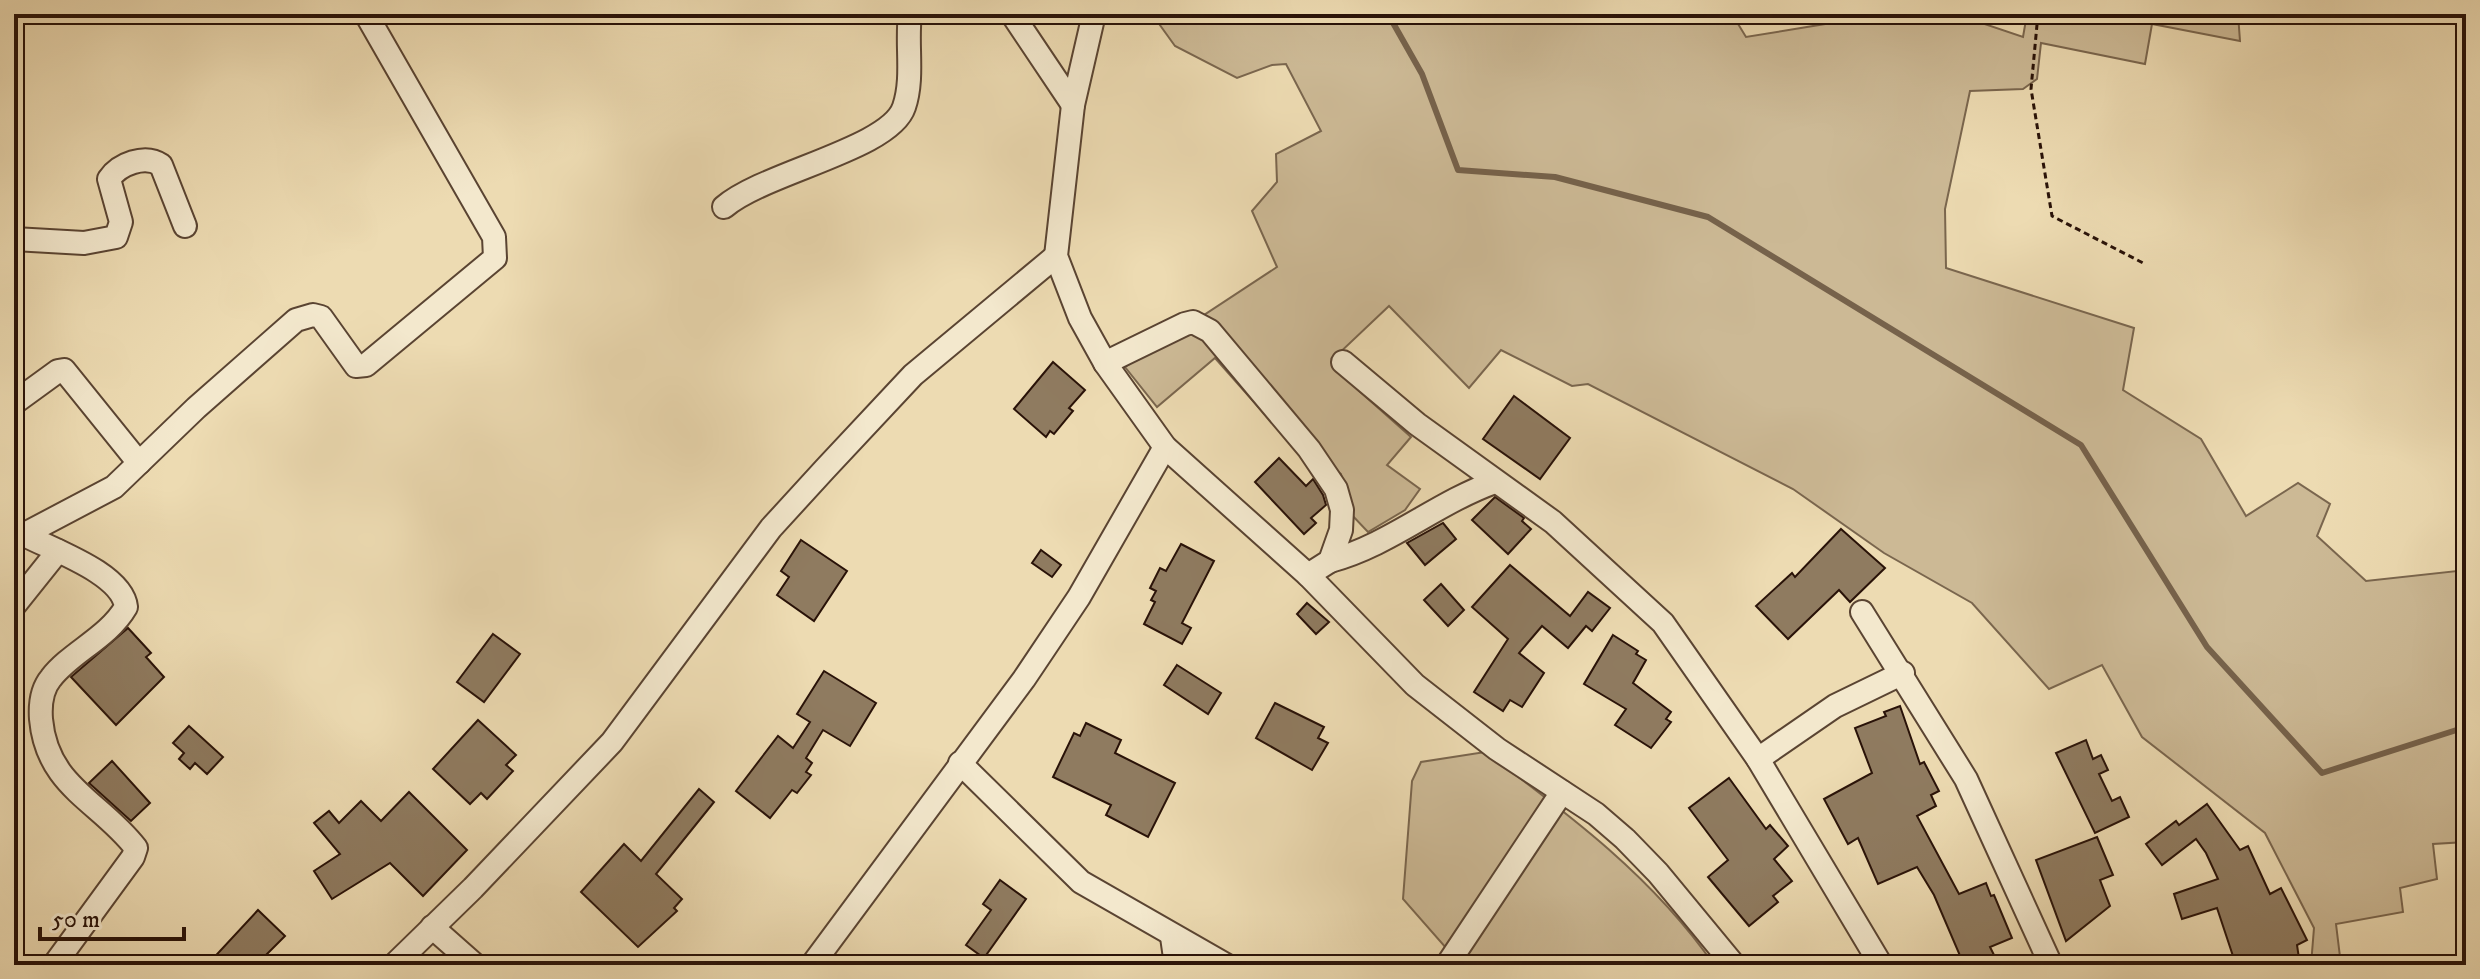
<svg xmlns="http://www.w3.org/2000/svg" width="2480" height="979" viewBox="0 0 2480 979" font-family="'IM FELL DW Pica',serif">
	<style>
		.green { fill: #ccb995; stroke: #7a664e; stroke-width: 2 }
		.lines { fill: none; stroke-linecap: round; stroke-linejoin: round }
		.stream { stroke: #76624b; stroke-width: 6 }
		.building { fill: #8f7b60; stroke: #291208; stroke-width: 2 }
		.minor-casing { stroke: #5a4432; stroke-width: 26 }
		.path { stroke: #291208; stroke-width: 3; stroke-dasharray: 6 4; stroke-linecap: butt }
		.minor { stroke: #f3e8cd; stroke-width: 22 }
	</style>
	<rect width="100%" height="100%" fill="#eddbb2"/>
	<filter id="stains"><feTurbulence type="fractalNoise" baseFrequency=".0025" numOctaves="4"/><feColorMatrix values="0 0 0 0 .2 0 0 0 0 .09 0 0 0 0 .02 0 0 0 .5 -.17"/></filter>
	<radialGradient id="worn" r=".72"><stop offset=".6" stop-color="#630" stop-opacity="0"/><stop offset="1" stop-color="#630" stop-opacity=".3"/></radialGradient>
	<!-- green -->
	<g class="green">
		<polygon points="1152,14 1732,14 1746,37 1831,23 1835,14 1955,14 2023,37 2027,14 2238,14 2240,41 2152,24 2145,64 2041,43 2037,79 2023,89 1970,91 1945,209 1946,268 2134,328 2123,390 2201,439 2246,516 2298,483 2330,504 2317,536 2366,581 2466,570 2466,842 2433,844 2437,879 2400,888 2403,912 2336,924 2341,965 2311,965 2314,928 2265,833 2142,737 2102,665 2049,689 1972,603 1884,553 1793,489 1588,384 1572,386 1501,350 1469,388 1389,306 1334,358 1357,389 1411,437 1387,465 1420,489 1405,510 1368,532 1349,512 1341,474 1275,426 1215,358 1157,407 1125,367 1277,267 1252,211 1277,182 1276,154 1321,131 1286,64 1272,65 1237,78 1175,46"/>
		<path d="M1485 752C1570 815 1654 878 1714 965H1461L1403 899 1412 781 1421 762Z"/>
	</g>
	<g class="lines">
		<!-- stream -->
		<polyline class="stream" points="1388,14 1422,74 1458,170 1555,177 1708,217 2081,445 2207,647 2322,773 2466,727"/>
	</g>
	<!-- building -->
	<g class="building">
		<polygon points="1053,362 1085,390 1069,408 1073,411 1054,434 1050,431 1046,437 1014,409"/>
		<polygon points="1514,396 1570,438 1540,479 1483,439"/>
		<polygon points="1279,458 1306,486 1313,479 1323,495 1326,505 1311,518 1316,523 1304,534 1255,482"/>
		<polygon points="1495,497 1524,518 1522,521 1531,529 1508,554 1472,520"/>
		<polygon points="1443,523 1456,539 1425,565 1407,543"/>
		<polygon points="1841,529 1885,568 1850,602 1839,590 1788,639 1756,606 1792,573 1795,577"/>
		<polygon points="801,540 847,571 814,621 777,595 789,577 781,571"/>
		<polygon points="1181,544 1214,561 1182,623 1191,628 1182,644 1144,624 1155,602 1151,600 1156,591 1150,588 1160,568 1166,571"/>
		<polygon points="1041,550 1061,565 1052,577 1032,563"/>
		<polygon points="1510,565 1570,616 1588,592 1610,608 1592,631 1586,626 1568,648 1542,626 1519,653 1544,673 1522,707 1510,700 1503,711 1474,692 1508,639 1472,607"/>
		<polygon points="1441,584 1464,610 1448,626 1424,600"/>
		<polygon points="1307,603 1329,622 1316,634 1297,614"/>
		<polygon points="128,628 151,653 146,657 164,677 116,725 71,677"/>
		<polygon points="493,634 520,654 484,702 457,682"/>
		<polygon points="1613,635 1638,651 1636,654 1646,660 1633,683 1671,712 1666,719 1671,722 1651,748 1615,725 1626,709 1584,684"/>
		<polygon points="1177,665 1221,693 1208,714 1164,685"/>
		<polygon points="824,671 876,703 850,746 823,730 806,758 812,763 806,772 811,775 797,793 792,790 770,818 736,791 778,736 793,748 810,722 797,714"/>
		<polygon points="1275,703 1324,727 1318,738 1328,743 1312,770 1256,738"/>
		<polygon points="1900,706 1920,764 1924,762 1939,791 1931,795 1936,806 1917,816 1959,894 1986,883 1991,896 1994,895 2012,938 1990,947 1999,965 1964,965 1934,895 1917,867 1878,884 1858,838 1848,844 1824,799 1872,773 1855,728 1886,716 1884,712"/>
		<polygon points="478,720 516,755 506,765 513,771 487,799 481,793 470,804 433,769"/>
		<polygon points="1086,723 1121,740 1115,753 1175,783 1148,837 1106,815 1111,805 1053,777 1074,733 1080,736"/>
		<polygon points="189,726 223,757 207,774 195,763 190,769 179,759 184,753 173,743"/>
		<polygon points="2086,740 2093,759 2101,755 2108,770 2099,774 2112,801 2120,797 2129,817 2095,833 2056,753"/>
		<polygon points="112,761 150,803 131,821 89,783"/>
		<polygon points="1729,778 1766,829 1770,825 1788,846 1774,859 1792,881 1773,896 1778,902 1749,926 1708,877 1728,860 1689,808"/>
		<polygon points="699,789 714,802 656,874 682,899 674,908 677,911 638,947 581,892 624,844 641,861"/>
		<polygon points="409,792 467,850 423,896 390,863 332,899 314,871 340,854 314,823 329,811 339,823 361,801 381,821"/>
		<polygon points="2207,804 2240,850 2248,846 2270,894 2281,888 2307,940 2297,945 2300,965 2260,965 2259,958 2236,965 2217,908 2182,919 2174,894 2218,879 2206,853 2196,839 2162,865 2146,844 2176,821 2179,825"/>
		<polygon points="2097,837 2113,875 2100,880 2110,906 2066,941 2036,860"/>
		<polygon points="1000,880 1026,899 984,958 966,945 991,910 983,904"/>
		<polygon points="258,910 285,936 256,965 207,965"/>
	</g>
	<g class="lines">
		<!-- minor casing -->
		<g class="minor-casing">
			<g id="minor">
				<polyline points="1012,14 1073,105"/>
				<polyline points="1094,14 1073,105 1056,256 1080,318 1105,363 1165,447 1308,575 1415,685 1497,749 1596,814 1625,839 1658,873 1734,965"/>
				<path d="M724 207C765 172 890 149 904 107 914 78 906 44 910 14"/>
				<path d="M14 239 84 243 116 237 121 222 109 179C119 164 145 154 161 165L185 226"/>
				<polyline points="1343,362 1417,424 1553,522 1663,623 1758,759 1881,965"/>
				<polyline points="1105,363 1185,324 1193,322 1210,331 1309,449 1336,489 1342,510 1341,530 1330,561 1308,575"/>
				<polyline points="14,403 58,371 64,370 139,463"/>
				<path d="M15 530C43 547 122 571 126 607 108 638 71 652 51 678 41 690 40 705 41 719 47 787 100 801 136 848L133 857 54 965"/>
				<polyline points="23,535 114,487 196,408 296,320 313,315 321,317 356,366 366,365 495,258 494,237 366,14"/>
				<path d="M1330 561C1390 545 1436 503 1495 482"/>
				<polyline points="14,606 58,551"/>
				<polyline points="1862,612 1966,779 2051,965"/>
				<polyline points="1758,759 1835,706 1903,673"/>
				<polyline points="960,763 1081,882 1226,965"/>
				<polyline points="432,927 475,965"/>
				<polyline points="1172,937 1176,965"/>
				<polyline points="394,965 473,888 612,742 771,528 825,469 913,375 1056,256"/>
				<polyline points="812,965 1024,679 1079,597 1165,447"/>
				<polyline points="1447,965 1562,792"/>
			</g>
		</g>
		<!-- path -->
		<polyline class="path" points="2038,14 2031,89 2052,216 2145,264"/>
		<!-- minor -->
		<use href="#minor" class="minor"/>
	</g>
	<!-- margin -->
	<rect width="2480" height="979" fill="none" stroke="#eddbb2" stroke-width="48"/>
	<rect x="16" y="16" width="2448" height="947" fill="none" stroke="#291208" stroke-width="4"/>
	<rect x="24" y="24" width="2432" height="931" fill="none" stroke="#291208" stroke-width="2"/>
	<!-- scale -->
	<path d="M40 927v12h144v-12" fill="none" stroke="#291208" stroke-width="4"/>
	<text x="52" y="927" font-size="24" fill="#291208" stroke="#f3e8cd" stroke-width="6" paint-order="stroke">50 m</text>
	<rect width="100%" height="100%" filter="url(#stains)"/>
	<rect width="100%" height="100%" fill="url(#worn)"/>
</svg>
